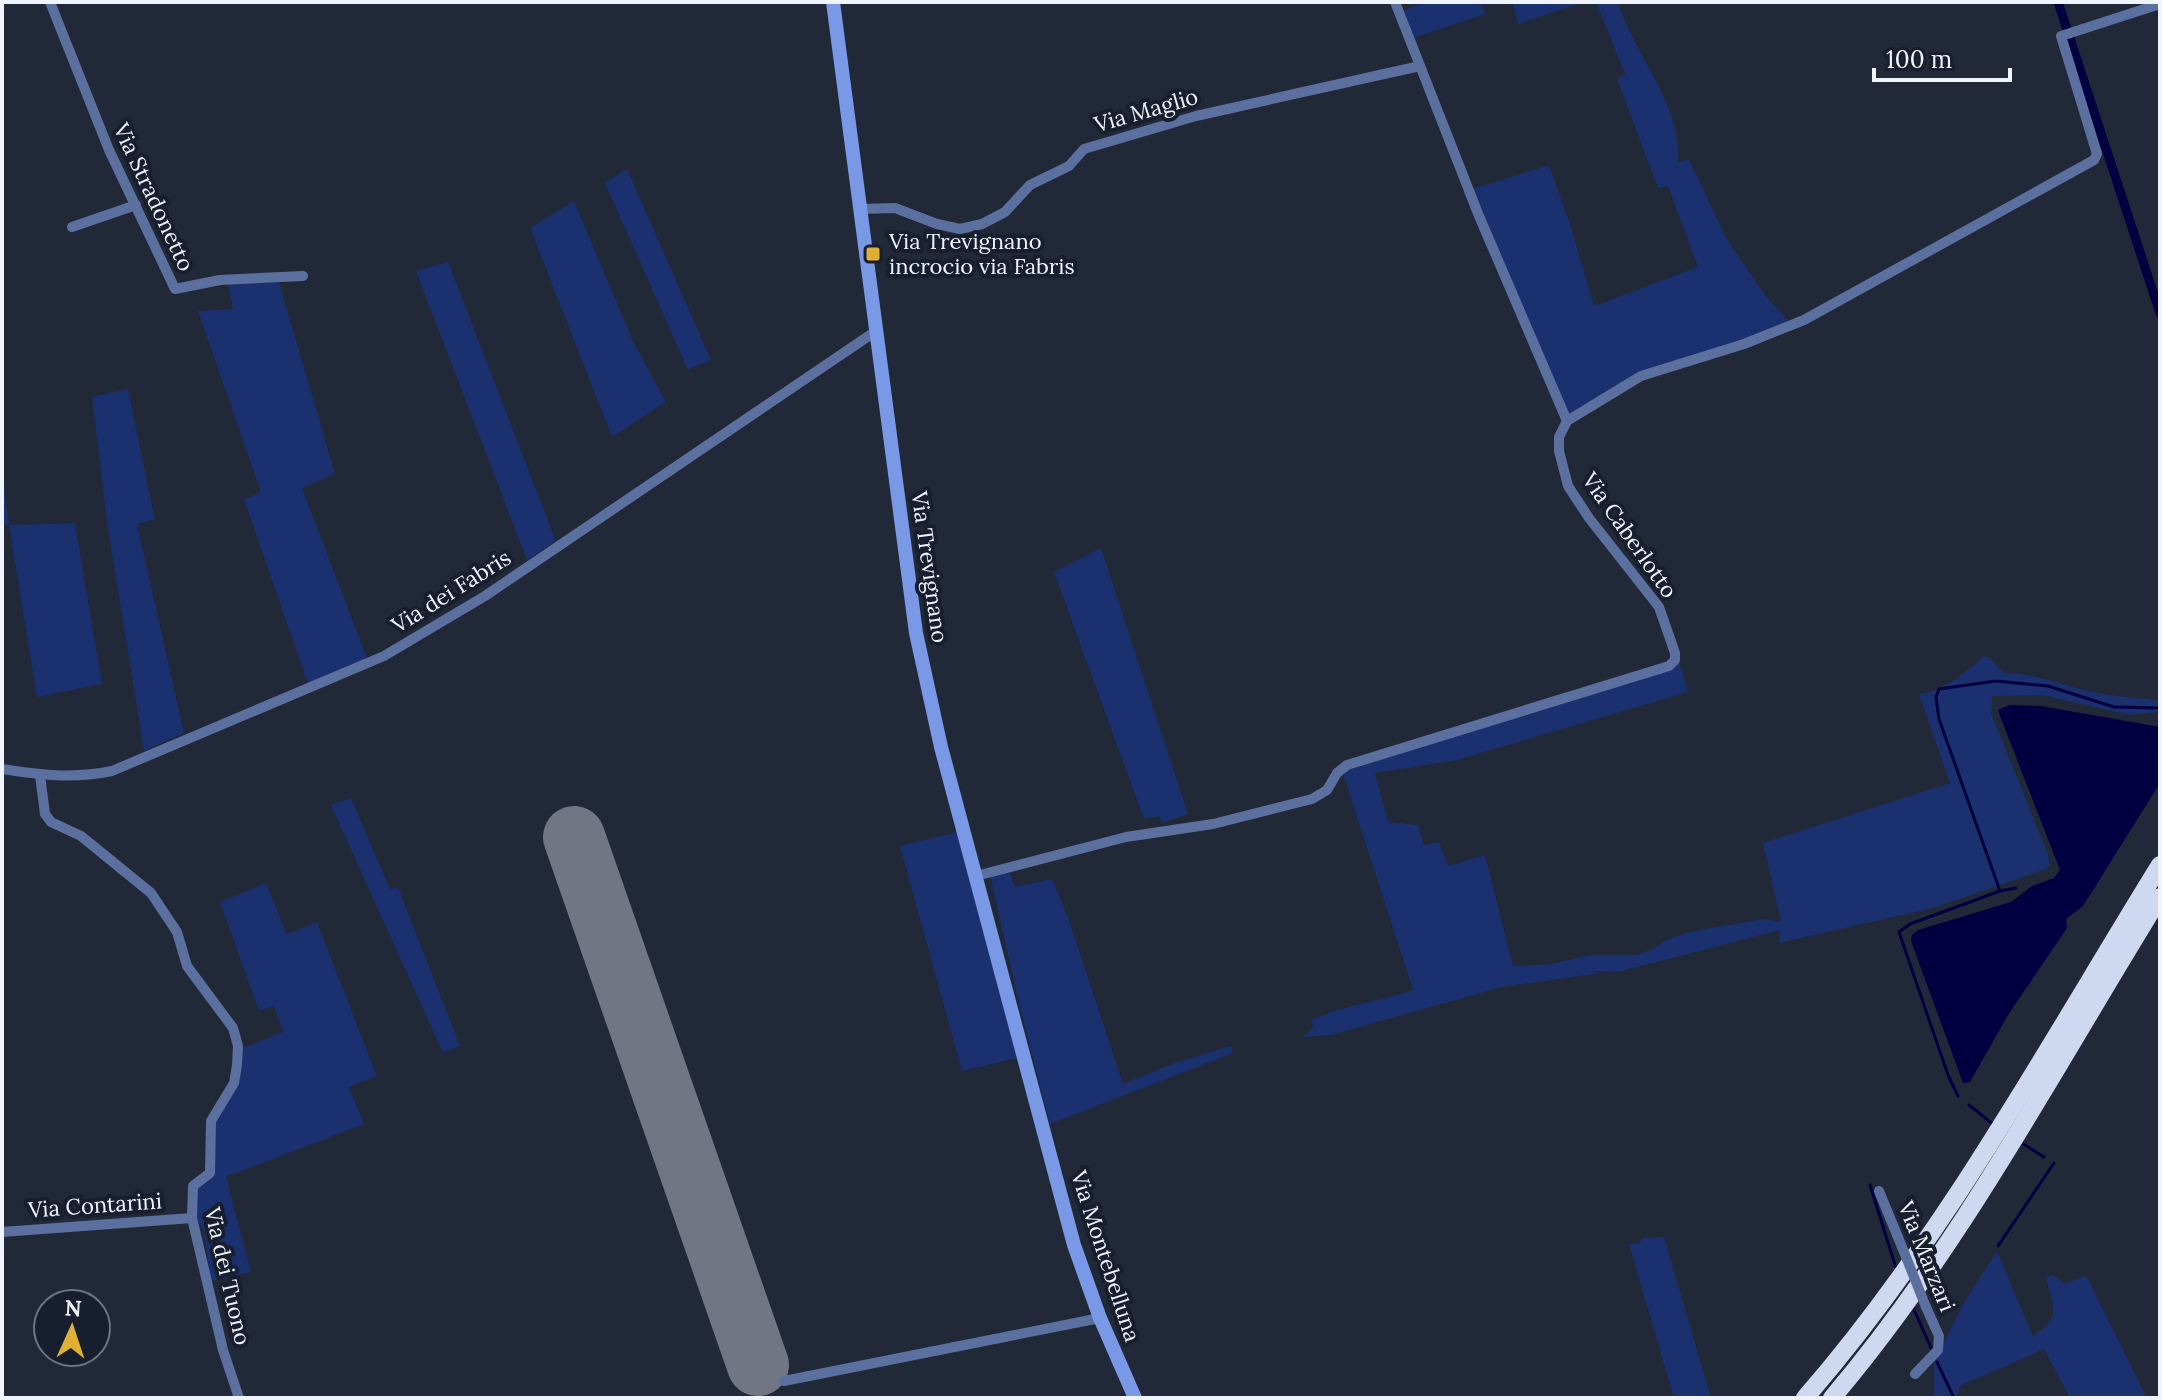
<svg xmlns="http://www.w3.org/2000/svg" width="2162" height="1400" viewBox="0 0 2162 1400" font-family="Lora,serif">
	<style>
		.green { fill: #1b306e }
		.water { fill: #020040 }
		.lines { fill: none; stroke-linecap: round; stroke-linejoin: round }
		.stream { stroke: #020040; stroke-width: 3 }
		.canal { stroke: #020040; stroke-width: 9 }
		.runway { stroke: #707683; stroke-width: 62 }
		.minor { stroke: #5c70a0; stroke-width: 10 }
		.secondary { stroke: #7999e6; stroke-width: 14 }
		.motorway { stroke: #ced9f1; stroke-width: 18 }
		.minor-bridge { stroke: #5c70a0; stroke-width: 10 }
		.poi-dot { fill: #e0b034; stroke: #171e2d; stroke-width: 3 }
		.labels { text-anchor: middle; stroke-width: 8; stroke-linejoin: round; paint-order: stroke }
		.street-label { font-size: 22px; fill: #eff4ff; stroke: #171e2d }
		.poi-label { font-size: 22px; fill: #eff4ff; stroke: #171e2d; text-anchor: start }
	</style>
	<rect width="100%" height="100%" fill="#212837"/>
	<!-- green -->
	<g class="green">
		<polygon points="1427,2 1481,2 1485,14 1413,38 1404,10"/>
		<polygon points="1513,2 1583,2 1518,24"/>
		<path d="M1596 2H1618C1634 55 1683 105 1678 163L1689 159 1726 238 1766 296 1789 322 1737 343 1642 373 1563 422 1463 192 1549 165 1569 221 1594 306 1698 267 1668 186 1658 188 1617 79 1625 74Z"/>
		<polygon points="627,169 711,360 688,370 605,183"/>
		<polygon points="574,201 633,341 666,402 612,437 530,228"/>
		<polygon points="448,262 556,541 527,560 416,271"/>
		<polygon points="278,279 335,474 302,488 367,658 308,684 244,499 261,492 198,311 233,309 228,282"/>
		<polygon points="128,389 155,520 137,524 184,733 144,751 107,522 92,397"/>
		<polygon points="2,472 9,525 75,523 102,684 37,697 9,525 2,525"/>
		<polygon points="1101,548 1188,814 1162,823 1159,816 1144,819 1054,572"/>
		<path d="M1982 657H1989L2004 673C2033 673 2056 683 2084 690 2109 696 2134 698 2160 700V712L2130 715 2042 695 1992 696 1991 713 2048 854 2050 865 2046 869 1933 908 1779 943 1780 930 1618 972 1590 971 1601 973 1502 987 1331 1035 1303 1037 1313 1028 1312 1020C1343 1005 1380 1002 1413 990L1340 764 1679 661 1688 692 1457 760 1375 773 1388 822 1418 825 1424 845 1439 842 1448 866 1485 855 1513 966 1551 964 1590 955H1637L1656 948 1666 940 1689 932 1764 919 1781 922 1763 843 1950 783 1919 694C1942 692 1965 673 1982 657Z"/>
		<polygon points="351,798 390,889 398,887 460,1046 443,1053 331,805"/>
		<path d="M958 832C984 906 996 983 1017 1058L962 1071 900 846Z"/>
		<polygon points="988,867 1009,868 1015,887 1052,879 1068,917 1123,1084 1174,1063 1231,1046 1233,1053 1050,1124 1020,1007"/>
		<polygon points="266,883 287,934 317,922 377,1076 349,1087 364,1124 226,1177 251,1272 211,1281 204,1230 196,1219 197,1184 209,1171 209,1139 234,1067 233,1052 283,1032 274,1006 259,1011 220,902"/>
		<polygon points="1664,1237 1711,1398 1674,1398 1629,1244 1640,1244 1641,1238"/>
		<path d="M1997 1251 2033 1336C2063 1316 2053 1308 2046 1278L2053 1275 2065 1284 2086 1275 2147 1398H2070L2044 1349 1960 1386 1956 1398H1934V1362L1963 1304Z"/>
	</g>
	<!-- water -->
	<polygon class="water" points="2010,705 2041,706 2160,727 2160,783 2083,906 2066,919 2067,928 2008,1015 1970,1082 1963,1083 1911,941 1912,935 1918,930 2011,902 2032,886 2054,878 2060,870 2000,716 1998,710"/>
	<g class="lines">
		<!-- stream -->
		<g class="stream">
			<polyline points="2000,891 2016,888"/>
			<polyline points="1958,1096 1948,1075 1899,932 1910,924 2000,891 1939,719 1936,697 1939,689 1996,681 2048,686 2114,707 2160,708"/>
			<polyline points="1969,1105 1994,1125"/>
			<polyline points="2020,1142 2044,1157"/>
			<polyline points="1870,1185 1896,1268"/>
			<polyline points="1998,1246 2054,1163"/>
			<polyline points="1912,1305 1931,1348"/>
			<polyline points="1937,1362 1954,1398"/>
		</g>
		<!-- canal -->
		<polyline class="canal" points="2058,2 2160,313"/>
		<!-- runway -->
		<polyline class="runway" points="574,837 758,1365"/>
		<!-- minor -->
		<g class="minor">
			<polyline points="50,2 109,150 175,289 220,280 303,276"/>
			<polyline points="1395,2 1479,216 1567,421"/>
			<polyline points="860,209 895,208 937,224 960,229 982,224 1005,212 1030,185 1069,166 1084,149 1196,116 1420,66"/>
			<polyline points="72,227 136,205"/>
			<path d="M2 769C41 775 72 779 112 771L384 656 485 596 876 331"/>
			<polyline points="40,775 45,814 51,822 81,836 151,893 177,932 187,966 233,1028 238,1046 237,1065 234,1083 211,1121 210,1173 193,1186 192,1218 223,1350 239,1398"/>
			<polyline points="976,876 1126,837 1213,824 1312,799 1327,790 1337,773 1347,765 1669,666 1675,660 1675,653 1659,607 1589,518 1568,486 1559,451 1559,437 1567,421 1641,376 1744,344 1804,320 2094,160 2097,154 2061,36 2160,4"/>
			<polyline points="1879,1191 1902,1247"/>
			<polyline points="2,1232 192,1218"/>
			<polyline points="1915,1374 1938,1350 1939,1336 1926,1307"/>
			<polyline points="784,1381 1100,1318"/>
		</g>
		<!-- secondary -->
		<polyline class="secondary" points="833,2 916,633 941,747 1074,1245 1100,1318 1135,1398"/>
		<!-- motorway -->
		<g class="motorway">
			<path d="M1805 1398C1945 1237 2048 1046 2160 865"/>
			<path d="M1832 1398C1961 1246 2055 1066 2160 897"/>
		</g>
		<!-- minor-bridge -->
		<polyline class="minor-bridge" points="1902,1247 1926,1307"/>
	</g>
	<!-- markers -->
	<rect class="poi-dot" x="865" y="246" width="16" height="16" rx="4"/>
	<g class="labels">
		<!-- street labels -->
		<g class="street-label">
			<text transform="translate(1146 110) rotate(-16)" y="8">Via Maglio</text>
			<text transform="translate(154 197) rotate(65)" y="8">Via Stradonetto</text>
			<text transform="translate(1630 535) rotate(55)" y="8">Via Caberlotto</text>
			<text transform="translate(930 567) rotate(82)" y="8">Via Trevignano</text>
			<text transform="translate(451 591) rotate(-32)" y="8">Via dei Fabris</text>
			<text transform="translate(95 1205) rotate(-4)" y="8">Via Contarini</text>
			<text transform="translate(1106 1256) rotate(72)" y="8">Via Montebelluna</text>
			<text transform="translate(1927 1256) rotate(68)" y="8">Via Marzari</text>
			<text transform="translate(228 1276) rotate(77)" y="8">Via dei Tuono</text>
		</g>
		<!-- poi labels -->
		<g class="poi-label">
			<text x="889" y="249">Via Trevignano<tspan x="889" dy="25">incrocio via Fabris</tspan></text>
		</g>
	</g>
	<!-- border -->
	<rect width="2162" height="1400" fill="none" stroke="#eff4ff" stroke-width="8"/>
	<!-- north arrow -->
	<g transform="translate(72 1328) rotate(3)"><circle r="38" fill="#171e2d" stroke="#6d7481" stroke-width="2"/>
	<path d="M0-6L14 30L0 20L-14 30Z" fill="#e0b034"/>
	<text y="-12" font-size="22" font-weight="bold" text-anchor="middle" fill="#eff4ff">N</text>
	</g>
	<!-- scale -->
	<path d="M1874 68v12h136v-12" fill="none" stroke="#eff4ff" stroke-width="4"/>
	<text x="1886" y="68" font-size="24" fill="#eff4ff" stroke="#171e2d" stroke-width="6" paint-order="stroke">100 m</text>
</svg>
